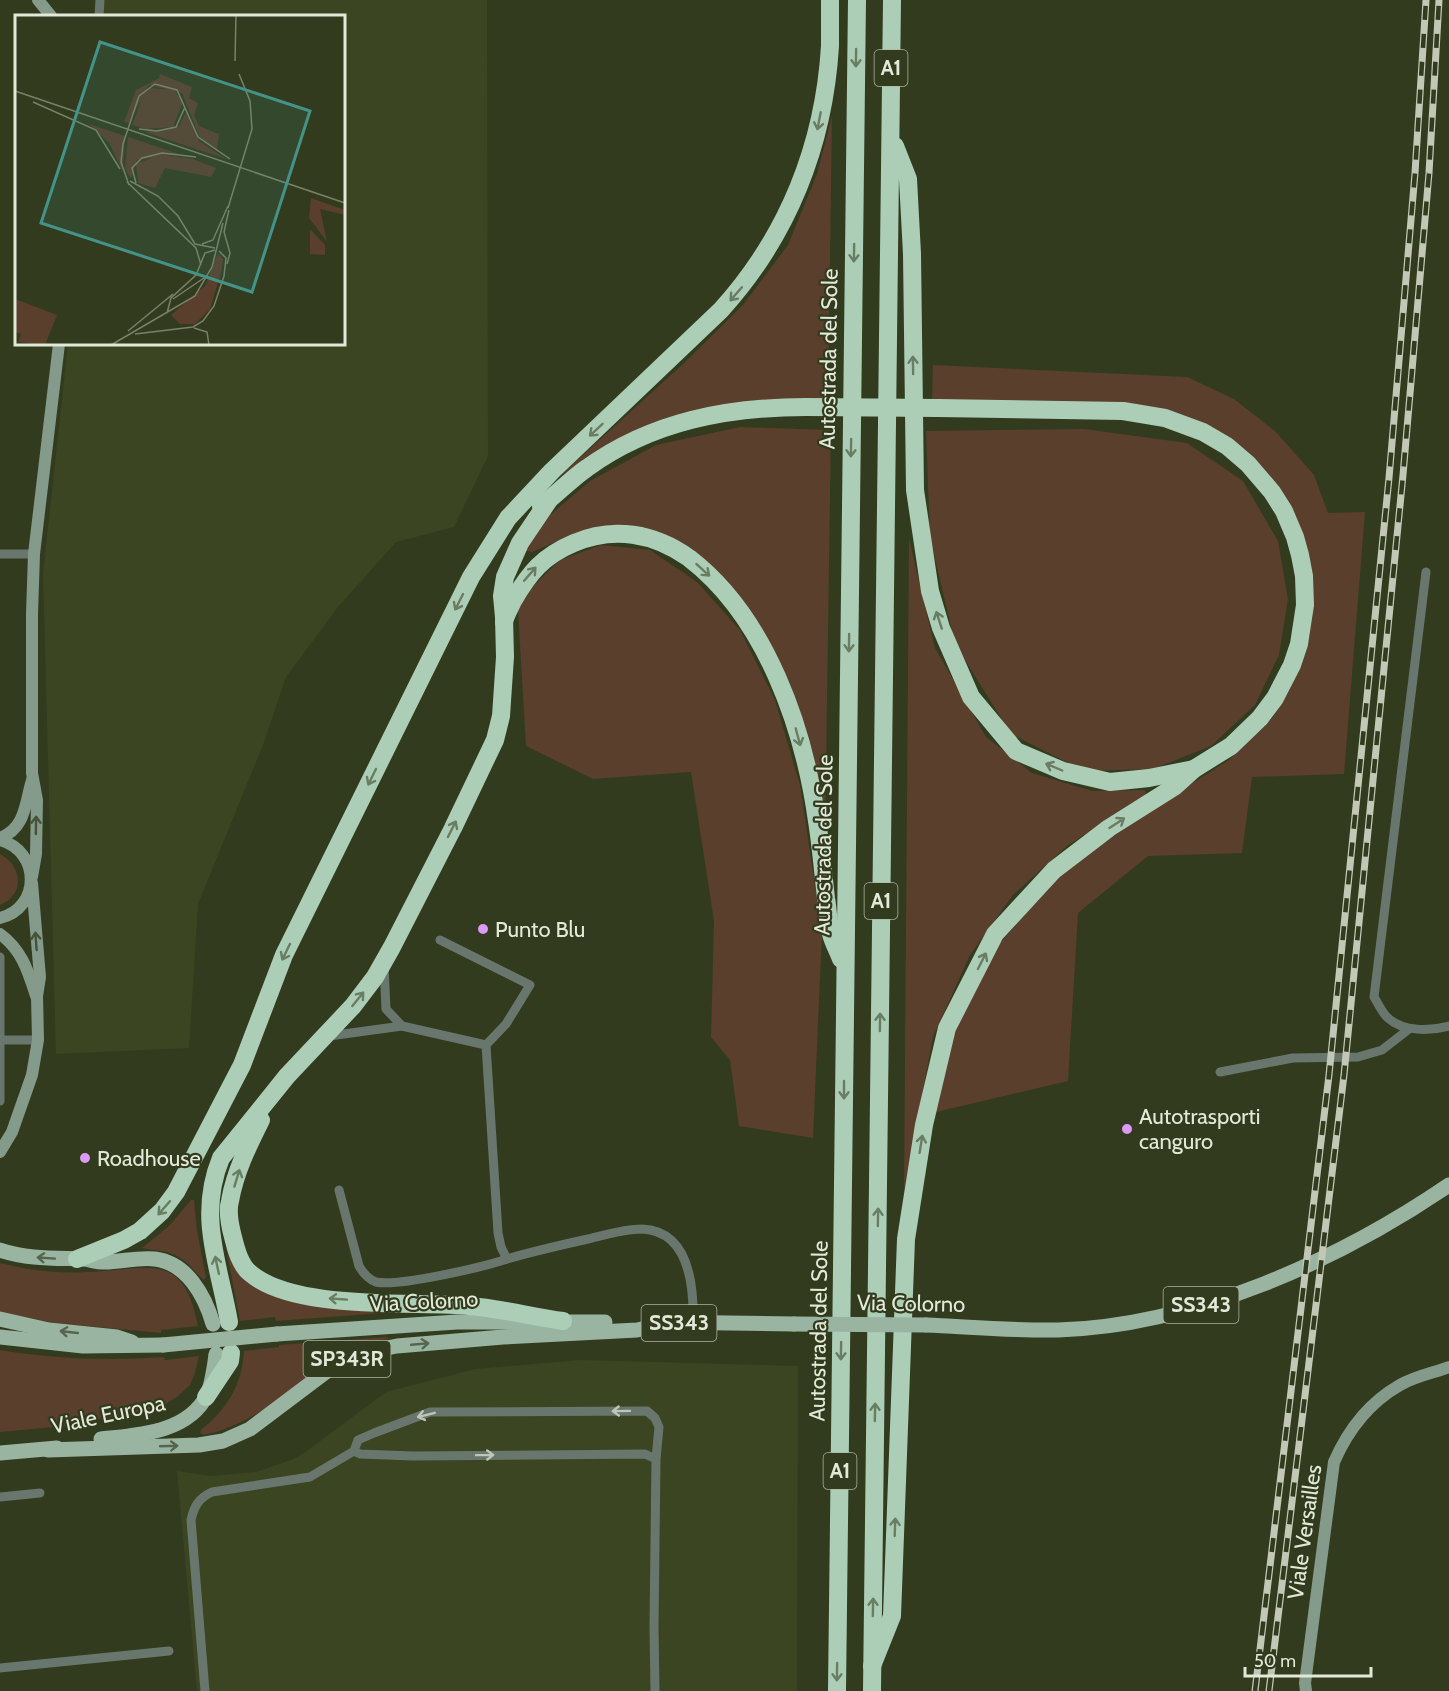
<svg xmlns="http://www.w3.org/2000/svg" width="1449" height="1691" viewBox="0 0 1449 1691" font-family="Cabin,sans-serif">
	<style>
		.built { fill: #3b4521 }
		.green { fill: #593f2c }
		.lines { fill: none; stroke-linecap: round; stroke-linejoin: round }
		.lane { stroke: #69766d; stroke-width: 9 }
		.secondary { stroke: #849a8b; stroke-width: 12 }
		.primary { stroke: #99b5a2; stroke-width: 15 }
		.highway { stroke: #acceb7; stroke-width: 18 }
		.rail-casing { stroke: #c2c8b5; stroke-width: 7 }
		.rail { stroke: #323b1e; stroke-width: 4.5; stroke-dasharray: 14; stroke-linecap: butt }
		.primary-bridge { stroke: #99b5a2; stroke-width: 15 }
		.highway-bridge { stroke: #acceb7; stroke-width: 18 }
		.oneway { stroke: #697d63 }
		.oneway2 { stroke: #465339 }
		.oneway3 { stroke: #56664c }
		.oneway4 { stroke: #bec6b8 }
		.poi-dot { fill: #dc99f5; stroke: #323b1e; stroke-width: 2 }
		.labels { text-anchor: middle; stroke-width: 4.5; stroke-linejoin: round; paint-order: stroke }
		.shield { fill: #323b1e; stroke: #aeb5a0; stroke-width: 1.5 }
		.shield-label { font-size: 21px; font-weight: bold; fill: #e3e9d8 }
		.street-label { font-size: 22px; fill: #e3e9d8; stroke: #323b1e }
		.poi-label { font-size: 22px; fill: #e3e9d8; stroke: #323b1e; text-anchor: start }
		.inset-road { fill: none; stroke: #798168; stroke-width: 1.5 }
		.view { fill: #449388; fill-opacity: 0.15; stroke: #449388; stroke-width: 3 }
		.inset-edge { fill: none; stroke: #e3e9d8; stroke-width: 3 }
	</style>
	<rect width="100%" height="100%" fill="#323b1e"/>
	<!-- built -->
	<g class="built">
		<polygon points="99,0 487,0 488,456 454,527 396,542 338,607 286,677 263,745 198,904 189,1048 56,1054 43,574 68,344 344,344 344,16 98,16"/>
		<polygon points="581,1360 798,1366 797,1691 197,1691 177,1471 210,1476 256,1472 291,1460 304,1453 386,1392 475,1369"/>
	</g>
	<!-- green -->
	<g class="green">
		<polygon points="832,116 828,403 748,403 650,424 561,475 683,364 743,305 788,245 817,174"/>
		<polygon points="933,365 1187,377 1234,399 1276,432 1314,475 1328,513 1365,512 1344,774 1252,777 1242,853 1148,856 1078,913 1068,1081 936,1112 955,1027 995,949 1057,877 1156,806 1229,760 1273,717 1300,662 1298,528 1198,422 932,401"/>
		<polygon points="740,427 831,430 825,838 783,673 683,548 581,531 532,552 524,550 549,516 590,481 656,445"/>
		<polygon points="1084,429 1187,443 1243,481 1278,541 1288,599 1279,655 1255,705 1211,746 1153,769 1084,771 1011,734 955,644 930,537 926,431"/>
		<polygon points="909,539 935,648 986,737 1032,773 1092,791 1145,790 1146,795 1067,846 1013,895 970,955 933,1037 904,1190"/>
		<polygon points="601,545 650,550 697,582 740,630 775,700 800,785 822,932 813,1138 739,1126 730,1060 711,1037 714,921 691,772 593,779 526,746 518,611 530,589 560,560"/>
		<path d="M0 854C22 866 26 894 0 905Z"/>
		<path d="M191 1200H194L197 1231 206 1277 204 1280C198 1276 193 1268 187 1263 171 1249 160 1252 142 1248L170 1225Z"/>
		<polygon points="226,1248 228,1248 245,1276 396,1312 276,1321 275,1317 240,1321"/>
		<path d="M0 1263C29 1270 57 1274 87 1272 147 1270 183 1248 198 1326L161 1330V1333L55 1323 0 1312Z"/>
		<path d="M387 1337 389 1339 354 1345 340 1352C298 1384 256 1424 204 1435L200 1433 201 1430C227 1409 242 1385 244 1351L279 1347V1345Z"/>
		<path d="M0 1350C55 1359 109 1361 164 1357L165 1360 199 1356 195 1373 190 1385 178 1396 161 1407 65 1426 0 1432Z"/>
	</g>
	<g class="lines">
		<!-- lane -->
		<g class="lane">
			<polyline points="99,16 100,0"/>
			<polyline points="0,554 34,554"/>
			<path d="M1426 572 1374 997C1378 1003 1382 1013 1388 1018 1403 1032 1430 1031 1449 1026"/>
			<path d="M440 940 530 985 506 1024 486 1045 498 1233 501 1247 507 1259C534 1251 561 1245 588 1239 605 1235 624 1229 642 1229 690 1231 694 1287 693 1323"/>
			<polyline points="0,957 0,1101"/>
			<polyline points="384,966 386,1009 402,1026"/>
			<polyline points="329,1036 402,1026 486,1045"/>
			<polyline points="1,1040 38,1040"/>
			<polyline points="1220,1072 1293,1058 1358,1057 1382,1050 1409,1029"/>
			<path d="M339 1190 359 1266C363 1273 368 1279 376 1282 398 1287 483 1267 507 1259"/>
			<polyline points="0,1497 40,1493"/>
			<polyline points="0,1668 169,1651"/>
			<path d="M205 1691 191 1520C194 1506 199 1498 212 1492L310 1477 354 1451"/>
			<polyline points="655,1691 654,1627 656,1459 659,1427 655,1418 647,1411 430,1412 374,1433 358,1440 354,1451 360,1454 413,1456 645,1454 656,1459"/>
		</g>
		<!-- secondary -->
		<g class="secondary">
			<polyline points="38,0 51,16"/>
			<path d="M0 838C26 828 25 803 32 780"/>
			<path d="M0 840C41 851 41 908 0 918"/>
			<polyline points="32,877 36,854 37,800 32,773 32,614 34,554 59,344"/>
			<path d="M0 934C22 950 28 971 36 996"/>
			<polyline points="0,1152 12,1132 32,1075 38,1040 37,996 40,977 32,883"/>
			<path d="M1306 1691 1305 1683 1334 1462C1348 1430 1370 1402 1400 1385 1415 1376 1433 1373 1449 1367"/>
		</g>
		<!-- primary -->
		<g class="primary">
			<path d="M0 1250C27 1259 54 1258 82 1259 90 1259 97 1263 105 1262 121 1262 138 1257 155 1259 187 1263 205 1296 213 1324"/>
			<polyline points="0,1319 49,1330 117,1337 132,1342"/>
			<polyline points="659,1322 794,1324"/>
			<path d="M926 1325C970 1327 1014 1331 1058 1330 1194 1326 1339 1260 1449 1185"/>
			<polyline points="277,1334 457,1322 605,1322"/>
			<polyline points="0,1337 83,1346 163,1345"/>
			<path d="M101 1439C137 1435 188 1433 207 1395 211 1388 215 1364 216 1354"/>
			<polyline points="48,1450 199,1445 223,1441 250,1429 331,1368 349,1358 366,1352 397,1346 503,1337 637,1330 669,1323"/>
			<polyline points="0,1453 57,1448"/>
		</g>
		<!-- highway -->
		<g class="highway">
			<polyline points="895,146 908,179 912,254 915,490 930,591 941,628 971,697 1016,751 1063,771 1110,782 1149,778 1194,769"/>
			<path d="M541 506C557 494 571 479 587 468 652 421 728 407 806 407"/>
			<path d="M504 622C506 614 510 608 513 601 529 573 543 556 574 543 613 526 654 533 689 558 766 617 804 728 817 821 821 846 823 872 826 898 828 909 828 922 831 934 833 942 838 951 841 959"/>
			<path d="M261 1120C248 1146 235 1172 230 1201 227 1212 230 1226 233 1237 236 1249 240 1265 250 1273 294 1311 412 1301 469 1306 499 1308 533 1317 563 1321"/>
			<path d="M77 1259 124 1240 140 1231 162 1211 176 1192 242 1065 284 955 471 577 508 518 552 471 721 310C788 236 824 145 830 46 830 30 830 15 830 0"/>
			<path d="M229 1322C219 1264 197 1216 221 1158L287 1076 353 1006 375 977 392 947 453 828 495 740 501 716 505 657 504 617 502 596 505 577 520 543 549 500"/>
			<polyline points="206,1397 230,1361 231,1353"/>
			<polyline points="872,1666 892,1616 906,1239 924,1125 947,1028 995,934 1054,870 1109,828 1174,787 1194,769 1231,746 1260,718 1275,698 1292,665 1299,644 1305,605 1304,576 1300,555 1295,537 1284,511 1272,492 1248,464 1227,446 1203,432 1165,418 1123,411 938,408"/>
			<polyline points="837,1691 857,0"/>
			<polyline points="872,1691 892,0"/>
		</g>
		<!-- rail casing -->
		<g class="rail-casing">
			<g id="rail">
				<polyline points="1255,1691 1329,1075 1389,478 1415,173 1426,0"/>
				<polyline points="1269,1691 1344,1075 1403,475 1429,173 1439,0"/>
			</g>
		</g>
		<!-- rail -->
		<use href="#rail" class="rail"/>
		<!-- primary-bridge -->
		<g class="primary-bridge">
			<polyline points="794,1324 926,1325"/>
			<polyline points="163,1345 277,1334"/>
		</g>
		<!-- highway-bridge -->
		<polyline class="highway-bridge" points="806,407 938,408"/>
	</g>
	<!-- one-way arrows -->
	<defs><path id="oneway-shaft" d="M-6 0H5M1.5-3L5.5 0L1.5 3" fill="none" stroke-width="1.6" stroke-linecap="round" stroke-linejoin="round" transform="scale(1.5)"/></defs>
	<g class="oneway">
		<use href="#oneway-shaft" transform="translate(856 58) rotate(91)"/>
		<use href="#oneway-shaft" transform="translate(819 121) rotate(101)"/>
		<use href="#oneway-shaft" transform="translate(854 253) rotate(91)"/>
		<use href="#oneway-shaft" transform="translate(736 294) rotate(131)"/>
		<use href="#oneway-shaft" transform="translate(913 365) rotate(-91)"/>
		<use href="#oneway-shaft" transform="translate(596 430) rotate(137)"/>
		<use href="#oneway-shaft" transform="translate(851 448) rotate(91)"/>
		<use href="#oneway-shaft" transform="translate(703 570) rotate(42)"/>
		<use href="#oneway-shaft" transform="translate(530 574) rotate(-49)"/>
		<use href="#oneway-shaft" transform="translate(459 602) rotate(117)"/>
		<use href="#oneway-shaft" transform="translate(939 620) rotate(-108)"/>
		<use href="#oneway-shaft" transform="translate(849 643) rotate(91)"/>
		<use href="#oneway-shaft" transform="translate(798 737) rotate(75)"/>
		<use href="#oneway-shaft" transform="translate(1054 767) rotate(-157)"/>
		<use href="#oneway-shaft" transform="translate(372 777) rotate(116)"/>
		<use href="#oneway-shaft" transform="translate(1117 823) rotate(-33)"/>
		<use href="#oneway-shaft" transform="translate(452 829) rotate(-63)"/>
		<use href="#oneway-shaft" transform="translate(286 952) rotate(116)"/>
		<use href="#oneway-shaft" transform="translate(982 961) rotate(-63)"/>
		<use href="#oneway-shaft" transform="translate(358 999) rotate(-51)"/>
		<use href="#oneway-shaft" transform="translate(880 1022) rotate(-89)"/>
		<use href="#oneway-shaft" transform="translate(844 1090) rotate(90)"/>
		<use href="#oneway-shaft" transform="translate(921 1144) rotate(-81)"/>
		<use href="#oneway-shaft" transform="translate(237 1178) rotate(-73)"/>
		<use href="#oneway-shaft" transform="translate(164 1208) rotate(131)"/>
		<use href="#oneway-shaft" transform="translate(878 1217) rotate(-89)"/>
		<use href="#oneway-shaft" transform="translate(217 1265) rotate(-102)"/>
		<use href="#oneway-shaft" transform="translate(338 1299) rotate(-176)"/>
		<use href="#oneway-shaft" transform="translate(841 1351) rotate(91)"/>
		<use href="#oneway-shaft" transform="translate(875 1412) rotate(-89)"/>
		<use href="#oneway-shaft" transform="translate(895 1527) rotate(-88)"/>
		<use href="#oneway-shaft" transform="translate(873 1607) rotate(-89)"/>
		<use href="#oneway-shaft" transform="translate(837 1672) rotate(91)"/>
	</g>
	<g class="oneway2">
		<use href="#oneway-shaft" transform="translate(36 825) rotate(-89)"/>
		<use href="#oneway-shaft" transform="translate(36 941) rotate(-94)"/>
	</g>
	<g class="oneway3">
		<use href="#oneway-shaft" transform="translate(46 1258) rotate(-176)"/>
		<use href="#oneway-shaft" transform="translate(69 1332) rotate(-174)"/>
		<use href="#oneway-shaft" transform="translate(420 1344) rotate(-5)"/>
		<use href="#oneway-shaft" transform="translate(169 1446) rotate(-2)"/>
	</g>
	<g class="oneway4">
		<use href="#oneway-shaft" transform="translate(621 1411) rotate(179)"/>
		<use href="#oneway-shaft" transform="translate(426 1415) rotate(166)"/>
		<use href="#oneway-shaft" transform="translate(485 1455) rotate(-1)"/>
	</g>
	<!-- markers -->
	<g class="poi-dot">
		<circle cx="483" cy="929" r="6"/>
		<circle cx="1127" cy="1129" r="6"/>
		<circle cx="85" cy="1158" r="6"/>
	</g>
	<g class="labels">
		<!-- shield labels -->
		<g class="shield">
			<rect x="874.5" y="50" width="33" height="36" rx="4.5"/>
			<rect x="864.5" y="883" width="33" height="36" rx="4.5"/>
			<rect x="1163.5" y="1287" width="75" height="36" rx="4.5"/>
			<rect x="641.5" y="1305" width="75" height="36" rx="4.5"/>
			<rect x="303.5" y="1341" width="87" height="36" rx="4.5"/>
			<rect x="823.5" y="1453" width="33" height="36" rx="4.5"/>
		</g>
		<g class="shield-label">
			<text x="891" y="75">A1</text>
			<text x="881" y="908">A1</text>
			<text x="1201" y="1312">SS343</text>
			<text x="679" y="1330">SS343</text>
			<text x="347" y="1366">SP343R</text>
			<text x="840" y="1478">A1</text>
		</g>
		<!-- street labels -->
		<g class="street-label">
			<text transform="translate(828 359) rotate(-89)" y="8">Autostrada del Sole</text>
			<text transform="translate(823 845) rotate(-89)" y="8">Autostrada del Sole</text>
			<text transform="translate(424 1301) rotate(-3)" y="8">Via Colorno</text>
			<text transform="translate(911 1303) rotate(1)" y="8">Via Colorno</text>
			<text transform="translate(818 1331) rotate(-89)" y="8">Autostrada del Sole</text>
			<text transform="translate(108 1414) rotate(-12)" y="8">Viale Europa</text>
			<text transform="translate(1304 1532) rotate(-82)" y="8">Viale Versailles</text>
		</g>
		<!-- poi labels -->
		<g class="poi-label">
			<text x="495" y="937">Punto Blu</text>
			<text x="1139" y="1124">Autotrasporti<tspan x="1139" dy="25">canguro</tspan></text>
			<text x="97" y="1166">Roadhouse</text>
		</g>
	</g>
	<!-- overview -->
	<g transform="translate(15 15)">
		<rect width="330" height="330" fill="#323b1e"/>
		<path d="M145 59 177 72 174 83 183 88 179 100 184 111 204 119 202 136 185 123 167 78 134 70 114 108 109 107 121 75 144 63ZM136 73 159 75 168 87 158 112 131 114 117 110 129 78ZM171 97 184 126 211 144 130 117 164 111ZM74 109 110 121 108 157 94 128ZM113 122 164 139 122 145 116 164 110 154ZM145 140 175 143 201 153 196 162 150 153 140 173 123 168 121 149ZM296 183 330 195V200L305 194 312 227 294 203ZM295 214 310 230V240L295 239ZM203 238 208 244 206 258 195 294 180 309H165L156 300 190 271ZM0 284 42 300 30 330 3 327 6 319 0 317Z" fill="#593f2c"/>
		<path class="inset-road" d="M220 46 221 0M0 76 330 188M18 87 81 115 105 154M124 114 142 116 161 112 170 92M115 166 143 181 163 201 180 229 200 233M112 167 181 233 186 250M121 168 117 153 127 143 147 138 181 142M114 170 106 147 108 129 124 81 140 69 162 75 183 122 215 144M213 193 237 114 235 86 224 59M187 229 198 225 213 191M212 249 215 238 209 217 214 195M158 284 189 263M152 298 156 283 181 260 190 238 200 235M179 313 192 317 194 330M113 316 158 279M120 319 178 312 188 306 199 291 209 261 211 243 204 236M96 330 180 281 197 252 208 208"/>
		<path class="view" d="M85 27 295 96 237 277 26 208Z"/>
		<rect width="330" height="330" class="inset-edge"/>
	</g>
	<!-- scale -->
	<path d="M1245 1667v9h126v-9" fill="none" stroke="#e3e9d8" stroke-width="3"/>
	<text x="1254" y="1667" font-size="18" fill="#e3e9d8" stroke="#323b1e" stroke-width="4.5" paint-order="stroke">50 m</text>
</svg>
